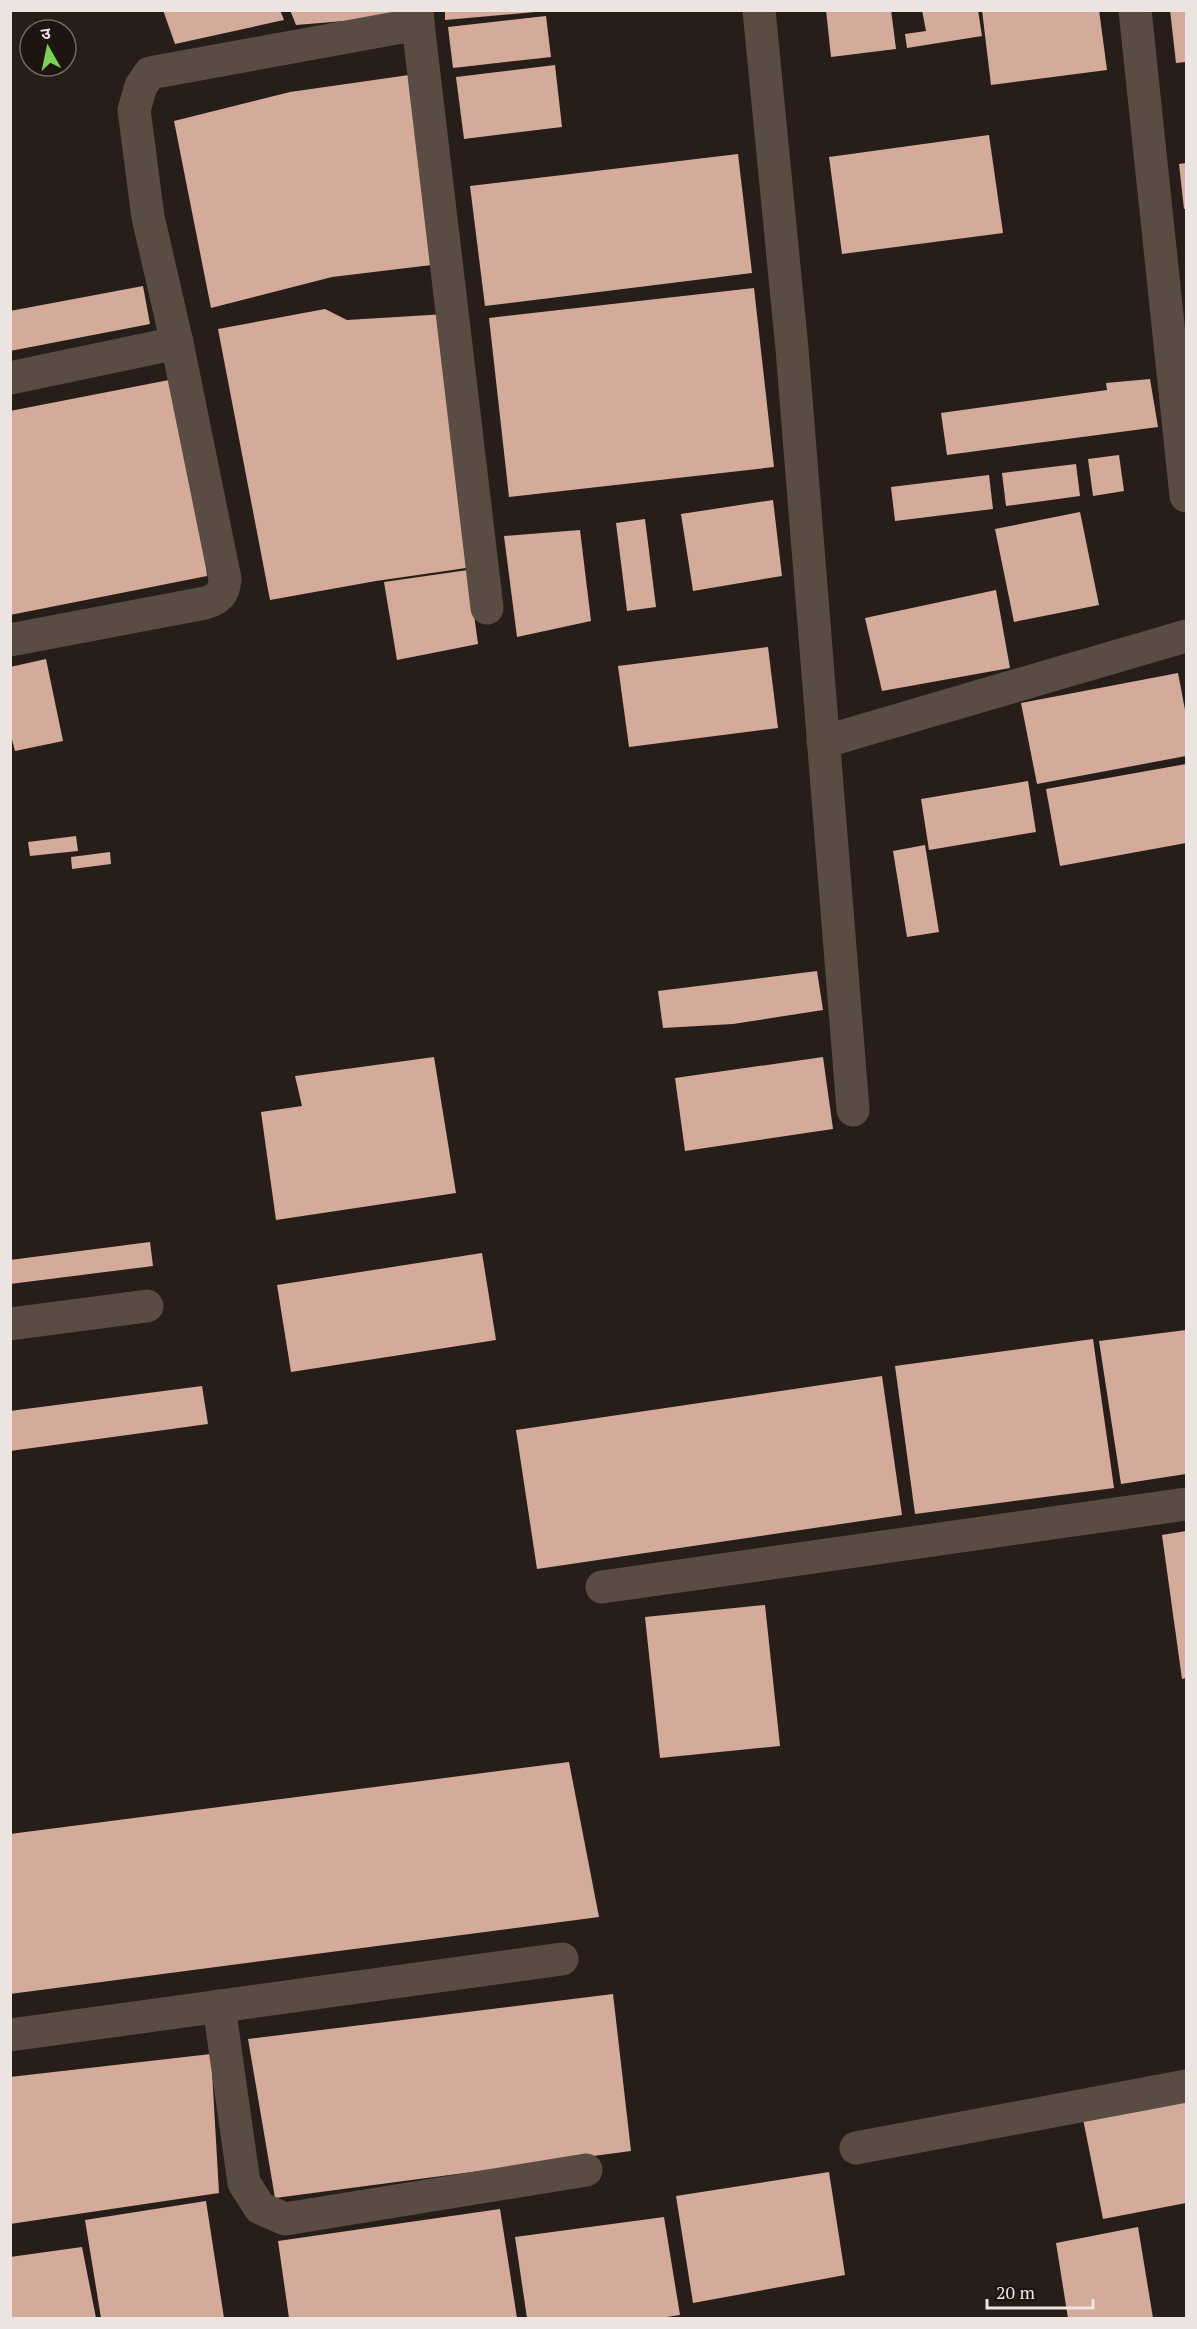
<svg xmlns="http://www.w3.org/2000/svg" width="1197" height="2329" viewBox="0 0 1197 2329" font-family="'PT Serif','Noto Sans Devanagari',serif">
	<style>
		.building { fill: #d4ab9b }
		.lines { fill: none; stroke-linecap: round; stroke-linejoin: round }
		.minor { stroke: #5b4c43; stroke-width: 33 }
	</style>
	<rect width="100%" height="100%" fill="#271e1a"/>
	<!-- building -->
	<g class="building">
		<polygon points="163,10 280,10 284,20 175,44"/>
		<polygon points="290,10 403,10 404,16 296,25"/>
		<polygon points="445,10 535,10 535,12 445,20"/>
		<polygon points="826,10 891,10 896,49 831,57"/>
		<polygon points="922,10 978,10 982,36 907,48 905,34 926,31"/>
		<polygon points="982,10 1099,10 1107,70 991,85"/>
		<polygon points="1170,10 1186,10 1186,62 1176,63"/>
		<polygon points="546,16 551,57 453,68 448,27"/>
		<polygon points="555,65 562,127 464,139 456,77"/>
		<polygon points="409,75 440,264 332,277 211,308 174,121 290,92"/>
		<polygon points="989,135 1003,233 842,254 829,157"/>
		<polygon points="738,154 752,273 485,306 470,186"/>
		<polygon points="1186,163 1186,209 1184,209 1179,164"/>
		<polygon points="143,286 150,324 10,351 10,311"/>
		<polygon points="754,288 774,467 509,497 489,318"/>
		<polygon points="325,309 347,320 446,314 480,566 376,581 270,600 218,329"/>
		<polygon points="1150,379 1158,427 947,455 941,413 1107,390 1106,383"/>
		<polygon points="169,380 196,477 207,576 10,615 10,411"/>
		<polygon points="1119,455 1124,491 1093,496 1088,459"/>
		<polygon points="1076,464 1080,496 1006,506 1002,473"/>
		<polygon points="989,475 993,509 895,521 891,487"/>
		<polygon points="773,500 782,576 693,591 681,514"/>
		<polygon points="1080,512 1099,605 1014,622 995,529"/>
		<polygon points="645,519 656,607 627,611 616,523"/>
		<polygon points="580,530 591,621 517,637 504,536"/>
		<polygon points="468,570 478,644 397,660 384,582"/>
		<polygon points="996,590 1010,668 882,691 865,618"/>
		<polygon points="768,647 778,728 629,747 618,666"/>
		<polygon points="46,659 63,741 15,751 10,732 10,667"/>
		<polygon points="1178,673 1186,715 1186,756 1037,784 1021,703"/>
		<polygon points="1186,764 1186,843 1060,866 1046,789"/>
		<polygon points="1028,781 1036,832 929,850 921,799"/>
		<polygon points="76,836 78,851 30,856 28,842"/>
		<polygon points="925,845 939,932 907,937 893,851"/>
		<polygon points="110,852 111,864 72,869 71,857"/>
		<polygon points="817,971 823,1010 733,1024 663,1028 658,991"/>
		<polygon points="434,1057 456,1193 276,1220 261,1112 302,1106 295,1076"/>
		<polygon points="823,1057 833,1129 685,1151 675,1078"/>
		<polygon points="150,1242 153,1266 10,1284 10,1260"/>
		<polygon points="482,1253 496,1340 291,1372 277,1285"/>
		<polygon points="1186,1330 1186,1474 1121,1484 1099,1341"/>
		<polygon points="1093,1339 1114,1488 915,1514 895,1366"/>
		<polygon points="882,1376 902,1515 537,1569 516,1430"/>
		<polygon points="202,1386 208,1424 10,1451 10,1411"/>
		<polygon points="1186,1531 1186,1678 1182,1679 1162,1535"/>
		<polygon points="765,1605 780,1746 660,1758 645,1617"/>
		<polygon points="569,1762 599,1917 10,1994 10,1834"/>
		<polygon points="613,1994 631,2151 275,2198 248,2039"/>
		<polygon points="211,2054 219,2193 10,2224 10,2077"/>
		<polygon points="1186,2099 1186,2203 1103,2219 1083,2119"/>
		<polygon points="829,2172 845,2275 693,2303 676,2196"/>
		<polygon points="206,2201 224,2318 101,2318 85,2220"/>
		<polygon points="500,2209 517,2318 289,2318 278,2241"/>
		<polygon points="664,2217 680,2315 659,2318 527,2318 515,2237"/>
		<polygon points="1138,2227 1153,2318 1068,2318 1056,2243"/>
		<polygon points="82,2247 96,2318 10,2318 10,2257"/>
	</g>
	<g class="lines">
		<!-- minor -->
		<g class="minor">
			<polyline points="759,10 792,349 853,1110"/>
			<polyline points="1135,10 1186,496"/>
			<polyline points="418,24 487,608"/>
			<polyline points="10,378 177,343"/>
			<path d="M10 640 205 603C219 599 224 593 225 579L177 343 148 217 134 110 141 86 150 73 418 24 417 10"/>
			<polyline points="823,742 1186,636"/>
			<polyline points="10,1324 147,1306"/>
			<polyline points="602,1587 1186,1504"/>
			<polyline points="219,2006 244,2183 260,2208 285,2219 586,2170"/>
			<polyline points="10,2035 562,1959"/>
			<polyline points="856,2148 1186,2086"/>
		</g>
	</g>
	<!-- border -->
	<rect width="1197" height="2329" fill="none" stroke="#ebe4e1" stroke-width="24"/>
	<!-- north arrow -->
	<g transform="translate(48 48) rotate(351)"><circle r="28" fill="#1e1411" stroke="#706764" stroke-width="1.5"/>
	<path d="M0-4.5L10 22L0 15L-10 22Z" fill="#7cd155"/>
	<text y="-9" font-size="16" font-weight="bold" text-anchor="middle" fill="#ebe4e1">उ</text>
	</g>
	<!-- scale -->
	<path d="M987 2299v9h106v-9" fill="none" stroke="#ebe4e1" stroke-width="3"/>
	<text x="996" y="2299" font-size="18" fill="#ebe4e1" stroke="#1e1411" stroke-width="4.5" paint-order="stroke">20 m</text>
</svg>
